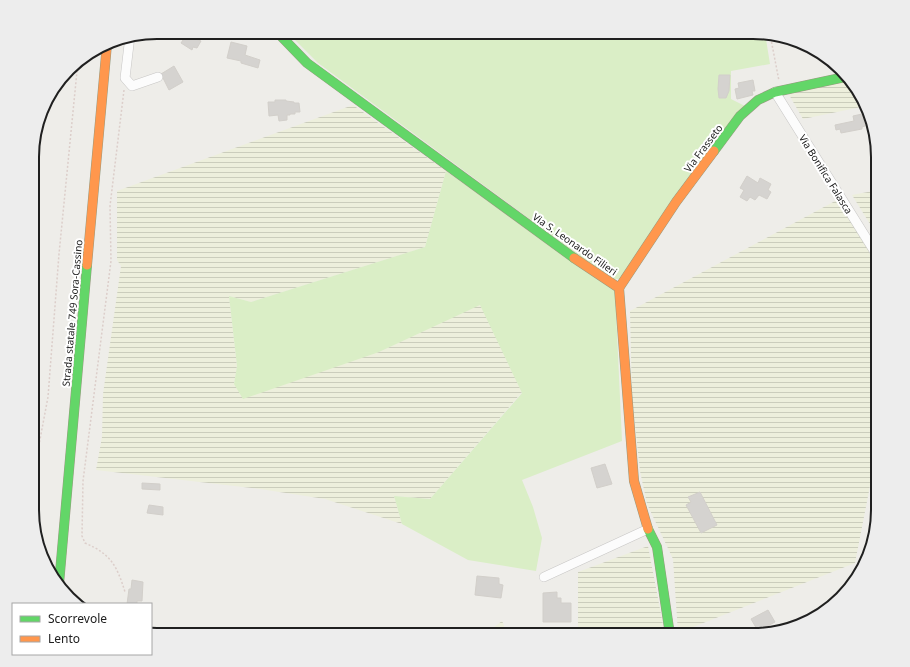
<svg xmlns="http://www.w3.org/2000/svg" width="910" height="667" viewBox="0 0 910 667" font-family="'Noto Sans',sans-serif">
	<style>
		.farmland { fill: url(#farmland-rules) }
		.grass { fill: #daeec6 }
		.building { fill: #d5d3d0; stroke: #d2cfca }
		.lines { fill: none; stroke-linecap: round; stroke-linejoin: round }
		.street-casing { stroke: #c7c6c5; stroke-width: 10 }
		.fast-casing { stroke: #979a7f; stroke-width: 10 }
		.slow-casing { stroke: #979a7f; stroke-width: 10 }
		.path { stroke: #dcceca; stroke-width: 1.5; stroke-dasharray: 2 2; stroke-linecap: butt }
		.street { stroke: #fcfcfc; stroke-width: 9 }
		.fast { stroke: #63d668; stroke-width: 9 }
		.slow { stroke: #ff974d; stroke-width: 9 }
		.labels { text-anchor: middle; stroke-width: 4; stroke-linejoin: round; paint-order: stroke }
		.street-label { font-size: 10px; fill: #202020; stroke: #fff }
		.rim { fill: none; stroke: #202020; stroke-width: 2 }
	</style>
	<defs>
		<pattern id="farmland-rules" width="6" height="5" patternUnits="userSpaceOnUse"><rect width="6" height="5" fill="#edefdc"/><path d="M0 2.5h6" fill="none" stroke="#cbcdbc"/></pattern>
	</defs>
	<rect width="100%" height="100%" fill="#eeede9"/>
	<!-- farmland -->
	<g class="farmland">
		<polygon points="846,80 865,101 866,106 803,119 788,93"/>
		<polygon points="353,105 446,171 425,247 251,302 229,296 237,366 234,384 379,352 480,304 522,392 430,499 394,496 402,524 325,499 260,489 96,470 102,437 103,394 121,266 117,260 117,191"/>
		<polygon points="878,190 878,237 852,195"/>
		<polygon points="837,200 878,263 878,445 855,563 678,633 673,559 647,504 640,471 632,398 630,311"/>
		<polygon points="648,546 665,635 578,635 578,572"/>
		<polygon points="502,621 504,625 504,634 574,635 484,635"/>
	</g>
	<!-- grass -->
	<g class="grass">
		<polygon points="287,32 761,32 765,33 770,64 731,71 731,99 745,106 620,279 611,279 318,63"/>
		<polygon points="446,171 615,290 622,441 522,480 533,507 542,538 536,571 468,560 402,524 394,496 430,499 522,393 480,305 379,352 243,399 234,384 237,366 229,296 251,302 425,247"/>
	</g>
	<!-- building -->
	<g class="building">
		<polygon points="191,32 198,32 197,34 199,34 196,39 201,41 197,48 193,47 192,50 181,43 187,34 190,35"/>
		<polygon points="211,32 229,32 225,39"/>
		<polygon points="231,42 247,46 245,55 260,60 258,68 241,63 241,61 227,58"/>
		<polygon points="174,66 183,82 169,90 161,74"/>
		<polygon points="719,75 730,75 729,91 726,98 719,98 718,89"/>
		<polygon points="753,80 755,91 752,91 753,95 737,99 735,89 739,88 738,83"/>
		<polygon points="275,100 286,100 286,101 294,102 294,103 299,103 300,112 295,112 295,114 290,114 290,115 287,115 287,120 279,121 278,115 269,116 268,102 275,102"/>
		<polygon points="862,114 865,126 862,127 862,129 841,133 840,129 836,130 835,125 854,121 853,116"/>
		<polygon points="747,176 758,183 760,178 771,184 768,190 771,192 767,199 759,195 755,200 750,197 747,201 740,197 744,190 740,188"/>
		<polygon points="605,464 612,484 597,488 591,468"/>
		<polygon points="142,483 160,484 160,490 142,489"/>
		<polygon points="700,492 717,525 701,533 686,505 691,502 688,497"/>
		<polygon points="149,505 163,507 163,515 147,513"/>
		<polygon points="477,576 499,578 499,584 503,585 501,598 475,595"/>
		<polygon points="132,580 143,582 142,601 137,601 137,604 127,604 129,589 131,589"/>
		<polygon points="557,592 557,598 561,598 561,603 571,603 571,622 543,622 543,593"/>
		<polygon points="768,610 775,622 758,631 751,619"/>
	</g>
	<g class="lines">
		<!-- street casing -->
		<g class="street-casing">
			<g id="street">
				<polyline points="130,36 125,78 132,86 158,77"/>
				<polyline points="775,92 878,257"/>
				<polyline points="544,577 648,529"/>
			</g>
		</g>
		<!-- fast casing -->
		<g class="fast-casing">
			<g id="fast">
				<polyline points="277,32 307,63 574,258"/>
				<polyline points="714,151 740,116 758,100 775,92 845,77"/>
				<polyline points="648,529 657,547 670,635"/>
				<polyline points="59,584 87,265"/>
			</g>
		</g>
		<!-- slow casing -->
		<g class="slow-casing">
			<g id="slow">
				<polyline points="574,258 619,288 634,481 648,529"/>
				<polyline points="87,265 107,44"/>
				<polyline points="619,288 676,202 714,151"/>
			</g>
		</g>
		<!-- path -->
		<g class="path">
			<polyline points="770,34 779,81"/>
			<path d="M124 90 110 206 111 261 83 481 82 536 85 543C111 554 117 566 125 592"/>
			<polyline points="33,461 38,450 48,397 59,254 78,61"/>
		</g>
		<!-- street -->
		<use href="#street" class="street"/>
		<!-- fast -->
		<use href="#fast" class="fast"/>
		<!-- slow -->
		<use href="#slow" class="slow"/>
	</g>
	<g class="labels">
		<!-- street labels -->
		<g class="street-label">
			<text transform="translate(703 148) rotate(-53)" y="4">Via Frasseto</text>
			<text transform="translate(826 174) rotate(58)" y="4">Via Bonifica Falasca</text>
			<text transform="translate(575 244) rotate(35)" y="4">Via S. Leonardo Filieri</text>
			<text transform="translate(72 313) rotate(-85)" y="4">Strada statale 749 Sora-Cassino</text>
		</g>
	</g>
	<!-- crop -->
	<path d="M0 0H910V667H0ZM157 39H753A118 118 0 0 1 871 157V510A118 118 0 0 1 753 628H157A118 118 0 0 1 39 510V157A118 118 0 0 1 157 39Z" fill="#ededed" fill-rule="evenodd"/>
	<path class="rim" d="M157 39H753A118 118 0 0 1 871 157V510A118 118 0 0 1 753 628H157A118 118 0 0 1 39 510V157A118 118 0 0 1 157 39Z"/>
	<!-- legend -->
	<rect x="12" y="603" width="140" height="52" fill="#ffffff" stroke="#a6a6a6"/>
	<rect x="20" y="616" width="20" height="6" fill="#63d668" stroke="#a6a6a6"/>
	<text x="48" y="623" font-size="12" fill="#202020">Scorrevole</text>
	<rect x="20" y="636" width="20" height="6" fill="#ff974d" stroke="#a6a6a6"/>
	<text x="48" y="643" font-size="12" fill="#202020">Lento</text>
</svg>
